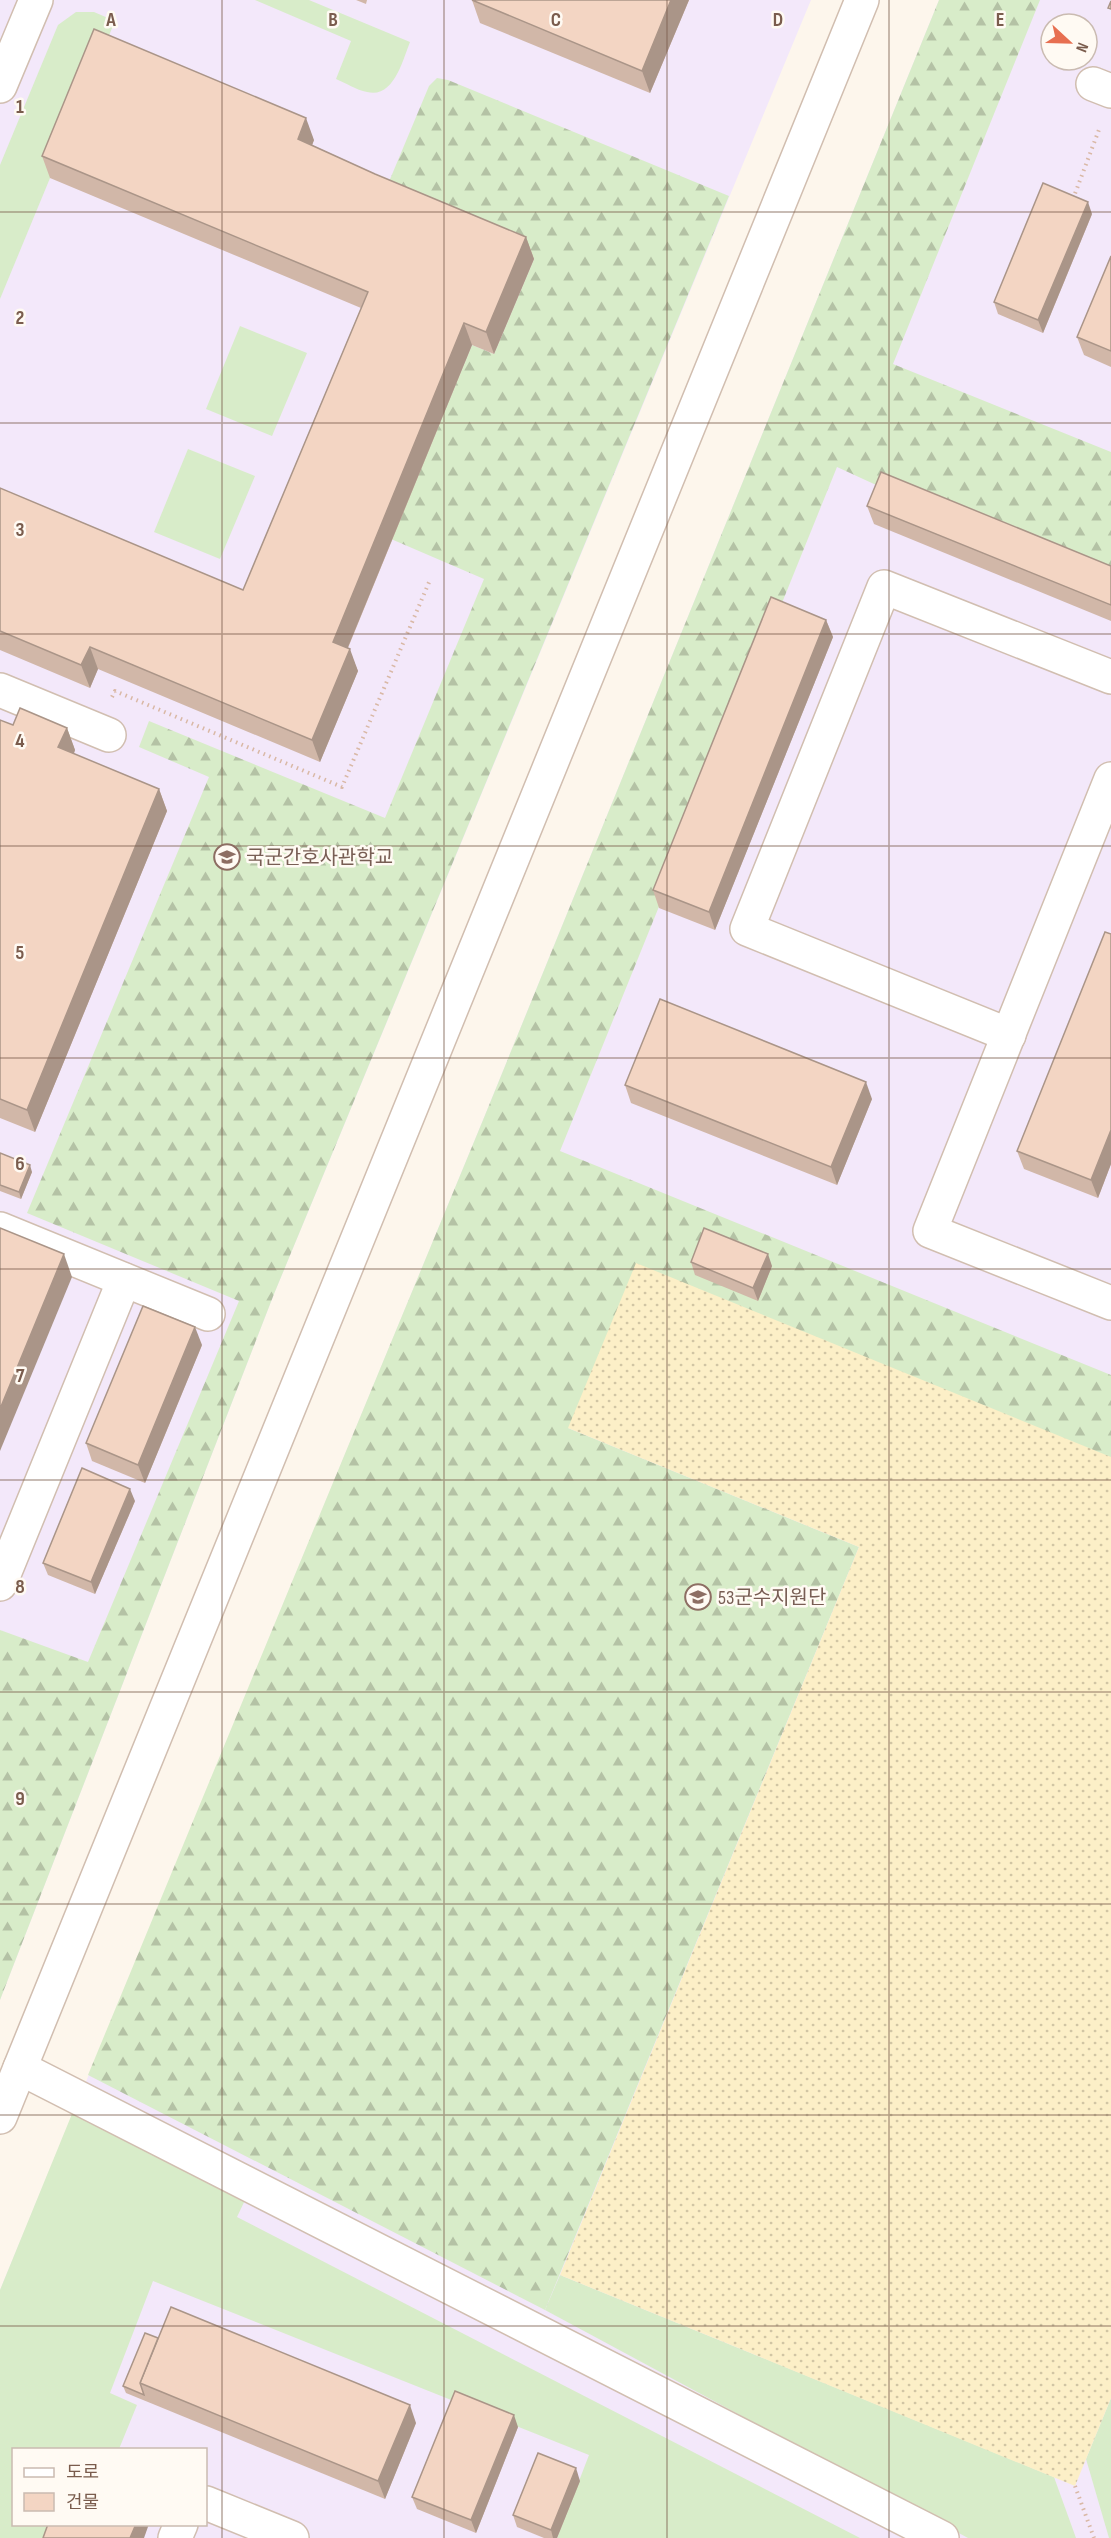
<svg xmlns="http://www.w3.org/2000/svg" width="1111" height="2538" viewBox="0 0 1111 2538" font-family="'Sofia Sans Condensed','Noto Sans KR',sans-serif">
	<style>
		.education { fill: #f3e8fa; fill-rule: evenodd }
		.grass { fill: #d8ecc9 }
		.forest { fill: url(#forest-firs) }
		.sand { fill: url(#sand-dots) }
		.lines { fill: none; stroke-linecap: round; stroke-linejoin: round }
		.minor-casing { stroke: #d1beb0; stroke-width: 36 }
		.path { stroke: #d9b8a5; stroke-width: 4; stroke-dasharray: 1.5 4.5; stroke-linecap: butt }
		.minor { stroke: #fff; stroke-width: 33 }
		.wall { fill: #d1b7a8 }
		.shaded-wall { fill: #aa9588 }
		.building { fill: #f3d5c3; stroke: #aa9588; stroke-width: 1.5 }
		.grid { fill: none; stroke: #7a5c4d; stroke-width: 1.5; stroke-opacity: 0.55 }
		.labels { text-anchor: middle; stroke-width: 5; stroke-linejoin: round; paint-order: stroke }
		.education-label { font-size: 20px; fill: #785e54; stroke: #fffaf3; text-anchor: start }
		.grid-label { font-size: 20px; text-anchor: middle; font-weight: bold; fill: #7a5c4d; stroke: #fffaf3; stroke-width: 5; stroke-linejoin: round; paint-order: stroke }
	</style>
	<defs>
		<pattern id="forest-firs" width="22" height="20" patternUnits="userSpaceOnUse" patternTransform="scale(1.5)"><rect width="22" height="20" fill="#d8ecc9"/><path d="M5 1l3.5 6h-7zM16 11l3.5 6h-7z" fill="#b4c2a5"/></pattern>
		<pattern id="sand-dots" width="8" height="8" patternUnits="userSpaceOnUse" patternTransform="scale(1.5)"><rect width="8" height="8" fill="#fcefc7"/><path d="M2 2h.1M6 6h.1" fill="none" stroke="#d1c5a4" stroke-width="1.8" stroke-linecap="round"/></pattern>
	</defs>
	<rect width="100%" height="100%" fill="#fdf6ec"/>
	<!-- education -->
	<g class="education">
		<polygon points="0,0 811,0 274,1294 0,2000"/>
		<path d="M939 0H1111V2538H0V2290L483 1120ZM1051 24H1087V60H1051ZM14 2450H206V2524H14Z"/>
	</g>
	<!-- grass -->
	<g class="grass">
		<path d="M255 0H309L410 42C403 59 394 99 367 92 356 90 346 83 336 79L351 41Z"/>
		<polygon points="76,12 94,12 115,21 0,299 0,165 58,25"/>
		<polygon points="240,326 307,353 272,436 206,409"/>
		<polygon points="188,449 255,476 220,559 154,532"/>
		<polygon points="74,2109 247,2196 237,2217 860,2538 557,2538 589,2455 153,2281 110,2393 137,2405 119,2449 14,2450 14,2524 62,2525 57,2538 0,2538 0,2290"/>
		<polygon points="560,2275 1054,2477 1076,2538 968,2538 545,2310"/>
		<polygon points="1111,2398 1111,2538 1109,2538 1086,2459"/>
	</g>
	<!-- forest -->
	<g class="forest">
		<polygon points="939,0 1040,0 893,364 1111,452 1111,582 887,490 837,467 560,1151 1111,1375 1111,1458 568,1428 859,1547 545,2310 88,2075 483,1120"/>
		<polygon points="437,78 448,80 729,196 274,1294 0,2000 0,1630 88,1662 239,1301 27,1213 209,777 139,747 149,721 385,818 484,579 391,539 472,345 494,354 534,259 383,196 429,86"/>
	</g>
	<!-- sand -->
	<polygon class="sand" points="636,1263 1111,1457 1111,2398 1075,2486 560,2275 859,1547 568,1428"/>
	<g class="lines">
		<!-- minor casing -->
		<g class="minor-casing">
			<g id="minor">
				<polyline points="1093,84 1111,91"/>
				<polyline points="0,86 36,0"/>
				<polyline points="0,690 109,735"/>
				<polyline points="1111,779 930,1231 1111,1303"/>
				<polyline points="1009,1035 747,929 884,587 1111,677"/>
				<polyline points="0,1229 208,1314"/>
				<polyline points="0,1584 124,1280"/>
				<polyline points="20,2068 942,2538"/>
				<polyline points="0,2117 862,0"/>
				<polyline points="206,2503 292,2538"/>
				<polyline points="175,2538 181,2524"/>
			</g>
		</g>
		<!-- path -->
		<g class="path">
			<polyline points="1073,199 1100,127"/>
			<polyline points="112,697 115,691 342,787 430,580"/>
			<polyline points="1075,2486 1094,2538"/>
		</g>
		<!-- minor -->
		<use href="#minor" class="minor"/>
	</g>
	<!-- wall -->
	<g class="wall">
		<polygon points="356,0 367,0 366,4"/>
		<polygon points="472,0 689,0 650,93 480,23"/>
		<polygon points="314,140 312,145 375,174 526,237 534,259 494,354 472,345 348,648 358,671 320,762 98,669 90,688 0,650 0,488 243,590 361,308 50,178 42,156"/>
		<polygon points="1092,214 1043,333 998,314 994,302"/>
		<polygon points="1111,256 1111,367 1084,355 1077,337"/>
		<polygon points="867,506 1111,566 1111,621 874,524"/>
		<polygon points="826,620 833,637 715,930 659,908 653,890"/>
		<polygon points="0,720 13,725 67,728 75,750 74,754 159,789 167,811 35,1132 0,1118"/>
		<polygon points="1111,934 1111,1164 1098,1198 1024,1169 1017,1151"/>
		<polygon points="625,1085 872,1099 837,1185 631,1103"/>
		<polygon points="0,1153 32,1172 21,1199 0,1191"/>
		<polygon points="691,1262 772,1266 758,1301 695,1275"/>
		<polygon points="202,1345 145,1483 92,1461 86,1443"/>
		<polygon points="135,1501 95,1594 48,1575 43,1563"/>
		<polygon points="158,2338 416,2423 385,2499 126,2393 123,2386"/>
		<polygon points="518,2427 476,2533 417,2509 412,2497"/>
		<polygon points="580,2481 557,2538 544,2538 517,2527 513,2515"/>
	</g>
	<!-- shaded-wall -->
	<g class="shaded-wall">
		<polygon points="671,0 689,0 650,93 642,71"/>
		<polygon points="306,118 314,140 306,161 298,139"/>
		<polygon points="1088,202 1092,214 1043,333 1038,320"/>
		<polygon points="526,237 534,259 494,354 486,332"/>
		<polygon points="464,323 472,345 341,664 333,642"/>
		<polygon points="826,620 833,637 715,930 709,912"/>
		<polygon points="90,647 98,669 90,688 81,665"/>
		<polygon points="350,649 358,671 320,762 312,740"/>
		<polygon points="67,728 75,750 67,770 58,747"/>
		<polygon points="159,789 167,811 35,1132 27,1110"/>
		<polygon points="866,1082 872,1099 837,1185 831,1167"/>
		<polygon points="1111,1130 1111,1164 1098,1198 1091,1180"/>
		<polygon points="30,1165 32,1172 21,1199 19,1192"/>
		<polygon points="64,1254 72,1277 0,1451 0,1409"/>
		<polygon points="768,1254 772,1266 758,1301 753,1288"/>
		<polygon points="195,1327 202,1345 145,1483 138,1465"/>
		<polygon points="130,1489 135,1501 95,1594 91,1582"/>
		<polygon points="410,2405 416,2423 385,2499 378,2481"/>
		<polygon points="514,2415 518,2427 476,2533 471,2520"/>
		<polygon points="576,2468 580,2481 557,2538 553,2538 551,2530"/>
		<polygon points="136,2524 149,2524 144,2538 130,2538"/>
	</g>
	<!-- building -->
	<g class="building">
		<polygon points="472,0 671,0 642,71"/>
		<polygon points="1111,1 1111,9 1108,8"/>
		<polygon points="94,29 306,118 298,139 375,174 526,237 486,332 464,323 333,642 350,649 312,740 90,647 81,665 0,631 0,488 243,590 368,292 42,156"/>
		<polygon points="1043,183 1088,202 1038,320 994,302"/>
		<polygon points="1111,256 1111,351 1077,337"/>
		<polygon points="881,472 1111,566 1111,605 867,506"/>
		<polygon points="771,597 826,620 709,912 653,890"/>
		<polygon points="20,708 67,728 58,747 159,789 27,1110 0,1099 0,720 13,725"/>
		<polygon points="1105,932 1111,934 1111,1130 1091,1180 1017,1151"/>
		<polygon points="660,999 866,1082 831,1167 625,1085"/>
		<polygon points="0,1153 30,1165 19,1192 0,1185"/>
		<polygon points="0,1228 64,1254 0,1409"/>
		<polygon points="704,1228 768,1254 753,1288 691,1262"/>
		<polygon points="143,1306 195,1327 138,1465 86,1443"/>
		<polygon points="82,1468 130,1489 91,1582 43,1563"/>
		<polygon points="171,2307 410,2405 378,2481 140,2383"/>
		<polygon points="145,2333 158,2338 140,2383 144,2395 123,2386"/>
		<polygon points="455,2391 514,2415 471,2520 412,2497"/>
		<polygon points="538,2453 576,2468 551,2530 513,2515"/>
		<polygon points="48,2524 136,2524 130,2538 43,2538"/>
	</g>
	<!-- grid -->
	<path class="grid" d="M222 0V2538M444 0V2538M667 0V2538M889 0V2538M0 212H1111M0 423H1111M0 634H1111M0 846H1111M0 1058H1111M0 1269H1111M0 1480H1111M0 1692H1111M0 1904H1111M0 2115H1111M0 2326H1111"/>
	<!-- icons -->
	<defs>
		<g id="university-ring" transform="scale(1.35)"><circle r="9.5" fill="#fffaf3" stroke="#8d6e63" stroke-width="1.5"/><path d="M0-5L7-2L0 1L-7-2ZM-4 1L0 2.5L4 1V4Q0 6-4 4Z" fill="#8d6e63"/></g>
	</defs>
	<g fill-rule="evenodd">
		<use href="#university-ring" x="227" y="857"/>
		<use href="#university-ring" x="698" y="1597"/>
	</g>
	<g class="labels">
		<!-- education labels -->
		<g class="education-label">
			<text x="246" y="864">국군간호사관학교</text>
			<text x="718" y="1604">53군수지원단</text>
		</g>
	</g>
	<g class="grid-label">
		<text x="111" y="26">A</text>
		<text x="333" y="26">B</text>
		<text x="556" y="26">C</text>
		<text x="778" y="26">D</text>
		<text x="1000" y="26">E</text>
		<text x="20" y="113">1</text>
		<text x="20" y="324">2</text>
		<text x="20" y="536">3</text>
		<text x="20" y="747">4</text>
		<text x="20" y="959">5</text>
		<text x="20" y="1170">6</text>
		<text x="20" y="1382">7</text>
		<text x="20" y="1593">8</text>
		<text x="20" y="1805">9</text>
	</g>
	<!-- legend -->
	<rect x="12" y="2448" width="195" height="78" fill="#fffaf3" stroke="#cabbb1" stroke-width="1.5"/>
	<rect x="24" y="2468" width="30" height="9" fill="#ffffff" stroke="#cabbb1" stroke-width="1.5"/>
	<text x="66" y="2478" font-size="18" fill="#7a5c4d">도로</text>
	<rect x="24" y="2493" width="30" height="18" fill="#f3d5c3" stroke="#cabbb1" stroke-width="1.5"/>
	<text x="66" y="2508" font-size="18" fill="#7a5c4d">건물</text>
	<!-- north arrow -->
	<g transform="translate(1069 42) rotate(112)"><circle r="28" fill="#fffaf3" stroke="#cabbb1" stroke-width="1.5"/>
	<path d="M0-4.5L10 22L0 15L-10 22Z" fill="#e76f51"/>
	<text y="-9" font-size="16" font-weight="bold" text-anchor="middle" fill="#7a5c4d">N</text>
	</g>
</svg>
